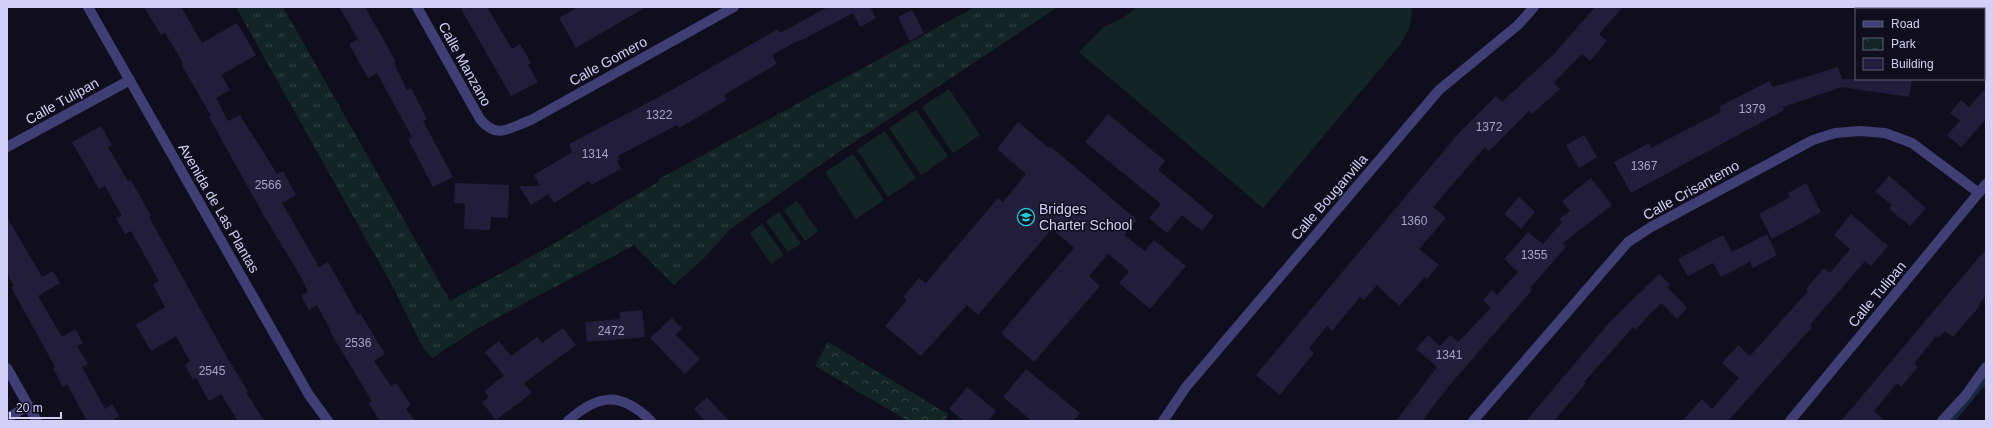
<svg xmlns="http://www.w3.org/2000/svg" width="1993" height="428" viewBox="0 0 1993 428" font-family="Arial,sans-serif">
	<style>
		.grass { fill: url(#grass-tufts) }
		.park { fill: url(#park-crowns) }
		.pitch { fill: #122524 }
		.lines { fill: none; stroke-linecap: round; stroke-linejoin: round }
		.stream { stroke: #15273f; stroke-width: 5 }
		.building { fill: #221d3a }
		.minor { stroke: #3f3f75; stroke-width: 10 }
		.labels { text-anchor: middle; stroke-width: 3; stroke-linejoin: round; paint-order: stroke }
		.number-label { font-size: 12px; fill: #a7a3c8 }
		.street-label { font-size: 14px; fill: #d3d0f8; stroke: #100e1c }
		.poi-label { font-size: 14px; fill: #d3d0f8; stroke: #100e1c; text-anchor: start }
	</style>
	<defs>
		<pattern id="grass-tufts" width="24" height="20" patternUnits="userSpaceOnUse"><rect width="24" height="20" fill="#122524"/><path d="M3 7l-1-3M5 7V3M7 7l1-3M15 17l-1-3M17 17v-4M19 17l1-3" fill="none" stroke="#344445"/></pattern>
		<pattern id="park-crowns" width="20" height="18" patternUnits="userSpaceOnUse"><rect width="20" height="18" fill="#122524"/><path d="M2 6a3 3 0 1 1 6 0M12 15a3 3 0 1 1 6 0" fill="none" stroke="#344445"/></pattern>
	</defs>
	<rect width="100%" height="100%" fill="#100e1c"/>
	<!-- grass -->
	<polygon class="grass" points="236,7 283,7 450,301 534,255 658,182 659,179 975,7 1058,7 827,160 729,230 706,256 674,285 634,245 478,328 432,358 423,348 394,289"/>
	<!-- park -->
	<polygon class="park" points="828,342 948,414 945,421 908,421 815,366"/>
	<!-- pitch -->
	<g class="pitch">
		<path d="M1138 7H1411C1414 22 1407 33 1400 45L1263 208 1079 52 1105 26 1121 19Z"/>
		<polygon points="949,89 980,135 953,153 922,107"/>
		<polygon points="916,110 948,156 921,175 889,128"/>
		<polygon points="885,131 916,178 888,197 857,150"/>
		<polygon points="853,154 884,200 856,219 825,172"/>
		<polygon points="797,201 818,231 805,241 784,210"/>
		<polygon points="779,212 801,244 788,252 766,221"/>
		<polygon points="762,224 784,255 771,264 750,233"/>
	</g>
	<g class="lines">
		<!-- stream -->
		<polyline class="stream" points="1952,421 1986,380"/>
	</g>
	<!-- building -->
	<g class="building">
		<polygon points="144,7 181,7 202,43 237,23 256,55 221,75 230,90 216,98 228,121 240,115 277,174 283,171 296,195 282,203 319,267 328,262 358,315 360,313 385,354 374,361 391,386 396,383 411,405 406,409 415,421 380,421 368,403 372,401 330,332 331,331 317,305 309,310 301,296 308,292 301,277 263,214 209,117 211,116 181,64 183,63 165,33 161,35"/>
		<polygon points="339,7 365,7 396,62 394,63 407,90 411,88 427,119 423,121 453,177 433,187 408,139 412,137 377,73 368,78 349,44 358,39"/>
		<polygon points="460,7 487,7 512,49 520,44 531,63 528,65 538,82 511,96"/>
		<polygon points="578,7 646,7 576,48 559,18"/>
		<polygon points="828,7 870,7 876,18 860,27 853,13 800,41 799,40 772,55 777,64 724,95 727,100 679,128 677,125 618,156 620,159 617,161 621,169 591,185 589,181 554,203 548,194 531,205 519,186 540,186 534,175 572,152 569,144 672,90 778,29 780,33"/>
		<polygon points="1595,7 1623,7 1599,34 1607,41 1590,61 1582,54 1554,83 1560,89 1532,114 1529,111 1489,151 1485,147 1433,207 1446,218 1419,249 1439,265 1427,279 1425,277 1399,306 1377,285 1364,300 1360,297 1332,331 1327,326 1309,348 1314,353 1280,395 1256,375 1458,134 1496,96 1502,102 1554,54"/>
		<polygon points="912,10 924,33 910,41 898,17"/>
		<polygon points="1838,67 1843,81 1843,79 1912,79 1909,97 1842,87 1783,107 1784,110 1631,193 1614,162 1649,143 1651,148 1721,112 1719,107 1769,81 1773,87"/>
		<polygon points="1986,88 1986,119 1961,147 1947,135 1960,121 1950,113 1961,100 1969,107"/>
		<polygon points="1108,114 1165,161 1158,170 1214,216 1202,231 1182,215 1167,233 1149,218 1161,204 1085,142"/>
		<polygon points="1018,122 1049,148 1050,146 1137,220 1124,235 1145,251 1154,240 1186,266 1150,309 1119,283 1129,271 1108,254 1089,276 1100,286 1034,362 1001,333 1074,248 1052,229 978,315 967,305 921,356 885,326 907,300 903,297 919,278 926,283 998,198 1003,202 1026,174 997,149"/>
		<polygon points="101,126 112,145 108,147 128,181 131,180 151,216 149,217 228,359 248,391 246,392 264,421 238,421 221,394 209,401 196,378 193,380 185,365 190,361 176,336 151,351 136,325 165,307 153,285 159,281 131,231 125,234 116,218 122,216 105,186 99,189 72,142"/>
		<polygon points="1584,135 1597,157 1579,168 1566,145"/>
		<polygon points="1889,176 1926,208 1910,226 1889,209 1892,205 1875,192"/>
		<polygon points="1591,178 1612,205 1563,243 1566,247 1530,288 1532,290 1448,387 1422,421 1396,421 1437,367 1416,349 1428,335 1440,346 1450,335 1458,342 1491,308 1483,300 1492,290 1497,295 1518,272 1504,259 1528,232 1543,244 1562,222 1559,219 1570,211 1562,201"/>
		<polygon points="455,183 509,185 508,218 491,217 490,230 464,229 465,204 454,203"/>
		<polygon points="1806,183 1821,212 1772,239 1759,214 1790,197 1788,193"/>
		<polygon points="1519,197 1535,212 1521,229 1504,214"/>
		<polygon points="1851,214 1888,246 1871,266 1865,261 1810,325 1812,327 1728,421 1682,421 1702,399 1712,409 1739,378 1722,363 1738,345 1750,356 1808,291 1806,289 1824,268 1830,273 1850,249 1834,235"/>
		<polygon points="7,217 42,277 53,271 60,283 38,296 62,337 75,329 83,343 77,346 88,364 82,367 105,409 112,404 119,416 112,421 83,421 86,419 67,384 63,387 53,368 55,367 11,287 14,286 7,273"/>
		<polygon points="1767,234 1777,255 1753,268 1750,262 1721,277 1713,263 1688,276 1678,259 1723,235 1732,252"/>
		<polygon points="1986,249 1986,295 1978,306 1979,307 1953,337 1945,331 1938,338 1936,336 1914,364 1918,367 1901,387 1897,383 1874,411 1885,421 1841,421"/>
		<polygon points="1659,274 1671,285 1667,287 1687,308 1677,319 1661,303 1635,330 1633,327 1584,382 1586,383 1554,421 1526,421 1609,323"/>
		<polygon points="642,310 645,337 587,342 585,322 620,319 620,312"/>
		<polygon points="672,318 682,328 676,335 700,359 685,374 650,338"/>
		<polygon points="563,328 576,345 524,383 532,393 496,420 482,402 489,397 484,391 504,376 485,352 499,341 511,356 537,337 542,343"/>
		<polygon points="1026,369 1080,413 1073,421 1032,421 1003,397"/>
		<polygon points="967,387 996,411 988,421 964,421 949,409"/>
		<polygon points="707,397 729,421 705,421 694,409"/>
	</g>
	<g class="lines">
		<!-- minor -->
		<g class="minor">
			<polyline points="88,7 309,395 328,421"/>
			<path d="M417 7 480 119C497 140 509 128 531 120L734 7"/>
			<polyline points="7,147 130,80"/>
			<polyline points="7,368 37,421"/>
			<polyline points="7,418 28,406"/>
			<path d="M568 421C599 393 621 392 651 421"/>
			<polyline points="1163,421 1186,387 1439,90 1518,25 1534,7"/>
			<polyline points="1473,421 1628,242 1651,227 1813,140 1835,133 1860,131 1885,133 1912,143 1979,193"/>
			<polyline points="1790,421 1986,184"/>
			<polyline points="1942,421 1966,395 1986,367"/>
		</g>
	</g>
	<!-- icons -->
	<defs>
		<g id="school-ring" transform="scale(0.9)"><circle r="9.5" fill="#100e1c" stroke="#1ecbd6" stroke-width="1.5"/><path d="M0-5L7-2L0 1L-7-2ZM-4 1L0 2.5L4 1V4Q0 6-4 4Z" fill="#1ecbd6"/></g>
	</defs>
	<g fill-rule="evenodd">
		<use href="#school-ring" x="1026" y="217"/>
	</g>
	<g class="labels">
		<!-- number labels -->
		<g class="number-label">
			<text x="1752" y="113">1379</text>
			<text x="659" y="119">1322</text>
			<text x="1489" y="131">1372</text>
			<text x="595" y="158">1314</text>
			<text x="1644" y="170">1367</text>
			<text x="268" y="189">2566</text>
			<text x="1414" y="225">1360</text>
			<text x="1534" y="259">1355</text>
			<text x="611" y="335">2472</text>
			<text x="358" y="347">2536</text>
			<text x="1449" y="359">1341</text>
			<text x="212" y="375">2545</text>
		</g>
		<!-- street labels -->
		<g class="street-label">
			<text transform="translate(608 61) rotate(-29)" y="5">Calle Gomero</text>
			<text transform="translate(465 64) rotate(61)" y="5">Calle Manzano</text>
			<text transform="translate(62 101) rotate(-29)" y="5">Calle Tulipan</text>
			<text transform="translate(1691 190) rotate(-29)" y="5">Calle Crisantemo</text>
			<text transform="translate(1329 197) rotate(-49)" y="5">Calle Bouganvilla</text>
			<text transform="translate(219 208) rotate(60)" y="5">Avenida de Las Plantas</text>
			<text transform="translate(1877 294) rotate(-50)" y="5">Calle Tulipan</text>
		</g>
		<!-- poi labels -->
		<g class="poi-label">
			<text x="1039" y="214">Bridges<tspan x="1039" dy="16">Charter School</tspan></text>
		</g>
	</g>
	<!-- border -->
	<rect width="1993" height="428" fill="none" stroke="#d3d0f8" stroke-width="16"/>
	<!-- legend -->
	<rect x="1855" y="8" width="130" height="72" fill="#100e1c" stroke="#5e5c74"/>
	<rect x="1863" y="21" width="20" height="6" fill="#3f3f75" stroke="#5e5c74"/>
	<text x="1891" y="28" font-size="12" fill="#d3d0f8">Road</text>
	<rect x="1863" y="38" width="20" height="12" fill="url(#park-crowns)" stroke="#5e5c74"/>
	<text x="1891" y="48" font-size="12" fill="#d3d0f8">Park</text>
	<rect x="1863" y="58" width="20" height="12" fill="#221d3a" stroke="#5e5c74"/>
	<text x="1891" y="68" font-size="12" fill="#d3d0f8">Building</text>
	<!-- scale -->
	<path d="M10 412v6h51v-6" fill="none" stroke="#d3d0f8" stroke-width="2"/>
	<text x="16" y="412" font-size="12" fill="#d3d0f8" stroke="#100e1c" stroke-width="3" paint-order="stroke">20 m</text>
</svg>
